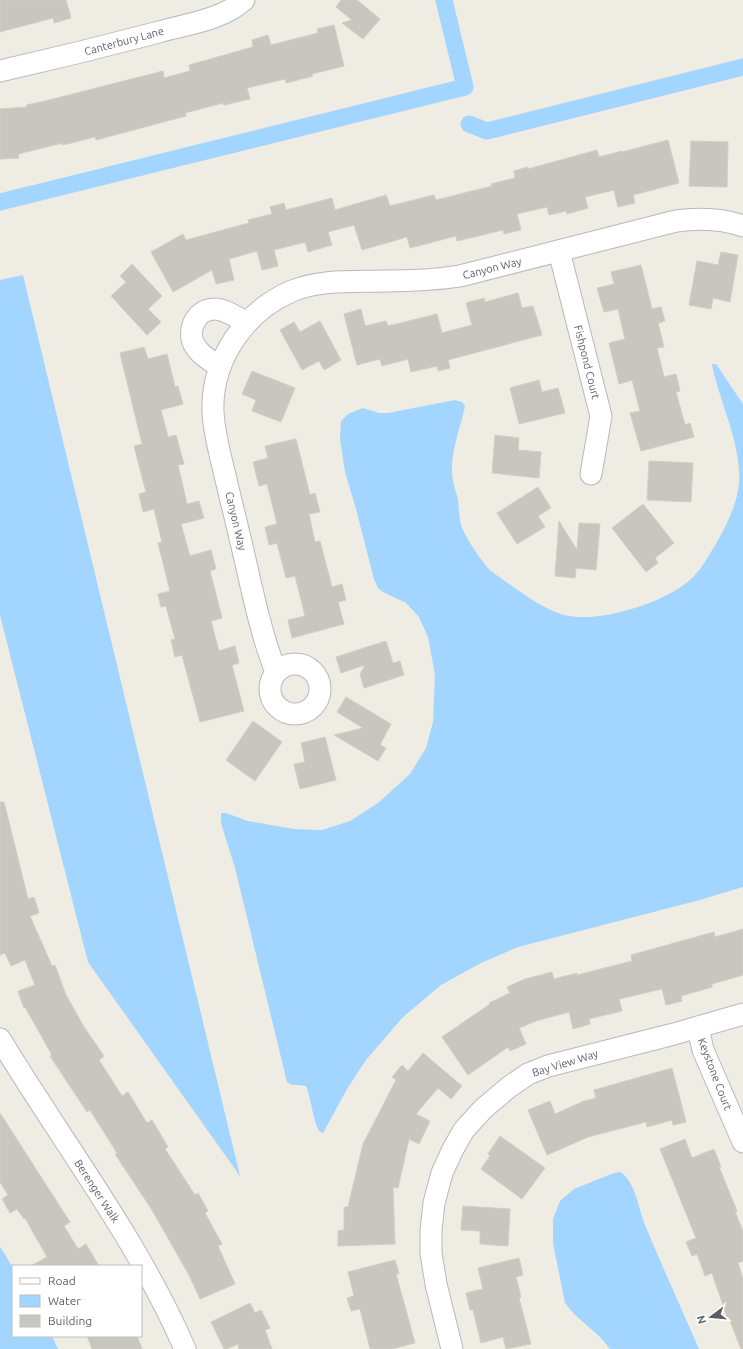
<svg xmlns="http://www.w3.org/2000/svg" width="743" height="1349" viewBox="0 0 743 1349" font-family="Ubuntu,sans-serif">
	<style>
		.water { fill: #a2d5ff }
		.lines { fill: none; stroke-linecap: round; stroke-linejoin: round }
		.canal { stroke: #a2d5ff; stroke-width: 17 }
		.building { fill: #c9c6c0; stroke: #d3cec1 }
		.minor-casing { stroke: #b6b9bd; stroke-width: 23 }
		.minor { stroke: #fff; stroke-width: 21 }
		.labels { text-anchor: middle; stroke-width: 3.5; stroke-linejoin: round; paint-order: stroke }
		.street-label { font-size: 11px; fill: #5b5f64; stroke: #fff }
	</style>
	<rect width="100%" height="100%" fill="#eeece3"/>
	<!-- water -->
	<g class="water">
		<polygon points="23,275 240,1176 88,962 0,615 0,280"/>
		<path d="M712 364H716L743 404V887L696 901 518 947 481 963 441 985 402 1018 366 1060 347 1089 323 1133 319 1131C312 1117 312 1101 306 1086 298 1084 294 1087 287 1082L235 868 221 823V813H226L248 821 294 829 322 830 350 821 378 803 410 774 426 748 433 722 435 675 428 637 419 617 406 603 383 592 378 588 374 579 356 509 345 472 340 439 341 421 348 414 363 408 379 413H388L455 400 462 402 465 406 464 411C459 431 451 452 452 472 452 481 456 491 458 500 459 508 459 520 462 528 468 541 478 556 487 567 491 572 497 575 502 579 519 591 544 610 564 615 599 624 665 603 691 579 702 569 708 556 716 544 727 524 737 505 739 483 742 444 719 402 712 364Z"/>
		<path d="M621 1172C636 1184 638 1207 645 1225 662 1266 681 1308 699 1349H610L600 1337 574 1314 565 1303 553 1243V1219L560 1201 574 1189 614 1173Z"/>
		<polygon points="0,1247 5,1254 13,1269 13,1336 52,1336 58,1349 0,1349"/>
	</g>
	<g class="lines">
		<!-- canal -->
		<g class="canal">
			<polyline points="469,124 487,131 743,67"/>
			<polyline points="0,202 465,87 444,0"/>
		</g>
	</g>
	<!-- building -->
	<g class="building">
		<polygon points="0,0 66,0 71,18 54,23 53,18 0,32"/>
		<polygon points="341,0 357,0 380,19 363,39 342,23 352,20 336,7"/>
		<polygon points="334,25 344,66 312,74 313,76 286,83 285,79 247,88 250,99 224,105 223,103 185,113 186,116 96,140 95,137 63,145 63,143 18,154 19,158 0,159 0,109 27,107 26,105 45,101 163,71 164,78 190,71 189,65 253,47 252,40 268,35 271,45 318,33 317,29"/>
		<polygon points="668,140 679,183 633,195 635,203 618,207 614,190 585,197 588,208 567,214 566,211 549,215 547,207 517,214 521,230 504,234 503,230 457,241 456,236 410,248 407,237 362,250 354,225 328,232 332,245 308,252 305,242 274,250 278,266 262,270 257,251 229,259 234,280 216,284 212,270 173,292 151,252 183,234 186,240 249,223 248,220 272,214 270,207 284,203 286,210 332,198 335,210 386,195 390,206 434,195 436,200 492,186 491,184 515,178 514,171 528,167 528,169 597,150 599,157 622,151 622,152"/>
		<polygon points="691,141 728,142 727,187 689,186"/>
		<polygon points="721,252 738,255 730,302 713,298 711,309 689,305 697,261 718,265"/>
		<polygon points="132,264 162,296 148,309 161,322 147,335 111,296 126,282 120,276"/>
		<polygon points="641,265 652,309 661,307 665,321 658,323 664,347 657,348 664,377 676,374 680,391 676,392 685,425 690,423 694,437 641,451 630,413 640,411 632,380 619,384 609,343 625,339 618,309 604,312 597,288 614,284 611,272"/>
		<polygon points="518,293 522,308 533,306 542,335 448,360 450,368 438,371 437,366 411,372 408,359 382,366 380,359 357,365 344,314 361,309 365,326 386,321 388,326 437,314 442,333 472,325 466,303 484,298 485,302"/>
		<polygon points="320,321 341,360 324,370 319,361 302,370 280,330 294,322 300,332"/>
		<polygon points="144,347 148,359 167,354 175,387 178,386 183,404 161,410 168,437 176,435 184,464 178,465 187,504 199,501 204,518 181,524 190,556 211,550 216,569 210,571 222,618 211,621 219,651 235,646 239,663 232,665 244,711 200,722 182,655 175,657 171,640 175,639 166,606 161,607 158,594 170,591 158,543 162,542 154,509 143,512 139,494 146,492 134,446 142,444 120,353"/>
		<polygon points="252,371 295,388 281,422 252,411 256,400 242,394"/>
		<polygon points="539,380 542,392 558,388 565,413 519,424 510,388"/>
		<polygon points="495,435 519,438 518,450 541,452 539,478 492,473"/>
		<polygon points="296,439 310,495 315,493 320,512 309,514 315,542 320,541 332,587 342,584 346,600 338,602 344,624 292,638 288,620 305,616 295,576 286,578 277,543 269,545 265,527 277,524 267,484 259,486 253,462 268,458 265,446"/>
		<polygon points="649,461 693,463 691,502 647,500"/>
		<polygon points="538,487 551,508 538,516 545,527 517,544 497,513"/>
		<polygon points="643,504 674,543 655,558 658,563 646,572 612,528"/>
		<polygon points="559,521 577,550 579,523 600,524 596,570 576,568 575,578 555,576"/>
		<polygon points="386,641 393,663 400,661 404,675 364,688 360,674 365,665 341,673 336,657"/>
		<polygon points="346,697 391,724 380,745 386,748 378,761 334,735 363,728 337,712"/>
		<polygon points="253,721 282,742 255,781 226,760"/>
		<polygon points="325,737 336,780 300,789 294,764 305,762 301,743"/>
		<polygon points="0,802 4,802 28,899 34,897 39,913 30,916 52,966 55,965 66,995 84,1027 104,1056 99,1060 122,1096 128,1092 147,1123 152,1120 168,1147 165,1149 195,1195 198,1193 208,1211 205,1213 222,1244 218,1246 235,1284 200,1299 189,1275 152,1210 115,1154 117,1153 90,1110 87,1112 50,1056 52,1055 25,1007 24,1008 18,991 35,985 25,960 11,966 5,953 0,955"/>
		<polygon points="743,929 743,975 712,984 712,987 681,996 682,1001 666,1005 662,989 619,999 622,1011 589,1019 590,1024 573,1029 569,1012 536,1021 519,1028 526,1044 510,1051 508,1047 468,1075 442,1037 490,1004 489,1003 510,993 507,987 525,979 552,972 554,979 577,973 577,975 632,961 631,955 714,932 715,937"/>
		<polygon points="423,1053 462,1086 451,1099 438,1088 416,1114 430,1121 419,1144 409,1139 398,1188 393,1187 395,1244 338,1246 338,1231 344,1230 344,1207 348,1207 363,1144 396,1080 392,1077 402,1065 408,1071"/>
		<polygon points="672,1068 686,1122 673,1125 672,1120 647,1127 646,1122 588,1137 547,1155 528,1110 550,1101 555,1114 584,1101 596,1098 594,1090"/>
		<polygon points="0,1113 70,1222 64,1226 78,1249 86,1244 99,1266 31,1266 47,1257 25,1218 24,1219 17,1209 10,1213 2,1199 8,1195 0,1182"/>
		<polygon points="500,1136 545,1168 522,1199 481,1169 490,1156 488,1154"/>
		<polygon points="685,1139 692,1158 714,1149 721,1167 719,1167 737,1211 735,1212 743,1231 743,1261 738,1263 743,1279 743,1349 741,1349 728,1316 727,1317 712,1273 705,1276 697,1254 692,1256 686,1242 696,1238 660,1149"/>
		<polygon points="463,1206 510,1209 508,1246 480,1244 480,1231 461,1230"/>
		<polygon points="519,1258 523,1275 516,1277 521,1297 519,1298 531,1344 506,1349 503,1337 481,1343 473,1310 470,1310 466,1293 483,1289 478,1268"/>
		<polygon points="395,1260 399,1274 396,1274 415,1343 392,1349 370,1349 360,1309 351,1311 347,1298 354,1296 348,1272"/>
		<polygon points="250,1303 255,1313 261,1310 270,1328 265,1330 272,1349 239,1349 238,1344 227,1349 224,1349 211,1322"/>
		<polygon points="87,1336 137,1336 142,1349 92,1349"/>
	</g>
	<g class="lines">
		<!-- minor casing -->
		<g class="minor-casing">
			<g id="minor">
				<path d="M0 71C53 59 106 46 159 32 187 24 222 20 244 0"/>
				<polyline points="559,251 601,416 591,474"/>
				<path d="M220 367C213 362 203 357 198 350 184 335 194 309 215 309 225 309 237 318 246 322"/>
				<circle cx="295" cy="689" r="25"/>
				<path d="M276 672C259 629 251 583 240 538 235 516 229 493 224 471 219 451 214 432 213 412 211 360 245 311 292 291 322 279 354 282 385 281 410 281 435 280 460 276L676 221C699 218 721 218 743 226"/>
				<polyline points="698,1027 703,1050 743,1142"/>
				<path d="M0 1039C62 1142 137 1238 185 1349"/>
				<polyline points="452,1349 436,1284 431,1253 431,1230 434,1203 442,1173 453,1149 464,1130 483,1109 509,1087 528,1074 548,1066 674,1034 743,1014"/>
			</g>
		</g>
		<!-- minor -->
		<use href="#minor" class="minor"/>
	</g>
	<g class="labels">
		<!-- street labels -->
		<g class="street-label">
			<text transform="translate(124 41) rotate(-15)" y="4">Canterbury Lane</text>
			<text transform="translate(492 268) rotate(-14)" y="4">Canyon Way</text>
			<text transform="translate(587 362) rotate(76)" y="4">Fishpond Court</text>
			<text transform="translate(236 521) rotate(77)" y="4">Canyon Way</text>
			<text transform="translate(565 1063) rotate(-17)" y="4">Bay View Way</text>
			<text transform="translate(715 1074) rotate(69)" y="4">Keystone Court</text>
			<text transform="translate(97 1191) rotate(57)" y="4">Berenger Walk</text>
		</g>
	</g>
	<!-- legend -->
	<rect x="12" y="1265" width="130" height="72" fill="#ffffff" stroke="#bdbfc1"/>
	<rect x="20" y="1278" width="20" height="6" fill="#ffffff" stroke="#bdbfc1"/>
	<text x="48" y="1285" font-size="12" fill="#5b5f64">Road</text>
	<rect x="20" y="1295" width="20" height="12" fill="#a2d5ff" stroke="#bdbfc1"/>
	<text x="48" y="1305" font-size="12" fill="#5b5f64">Water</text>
	<rect x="20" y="1315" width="20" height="12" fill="#c9c6c0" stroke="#bdbfc1"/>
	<text x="48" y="1325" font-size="12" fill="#5b5f64">Building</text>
	<!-- north arrow -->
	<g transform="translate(711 1317) rotate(254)" stroke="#ffffff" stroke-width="3" paint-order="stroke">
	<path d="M0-3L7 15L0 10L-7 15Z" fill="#5b5f64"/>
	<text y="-6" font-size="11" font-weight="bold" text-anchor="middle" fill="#5b5f64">N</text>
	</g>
</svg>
